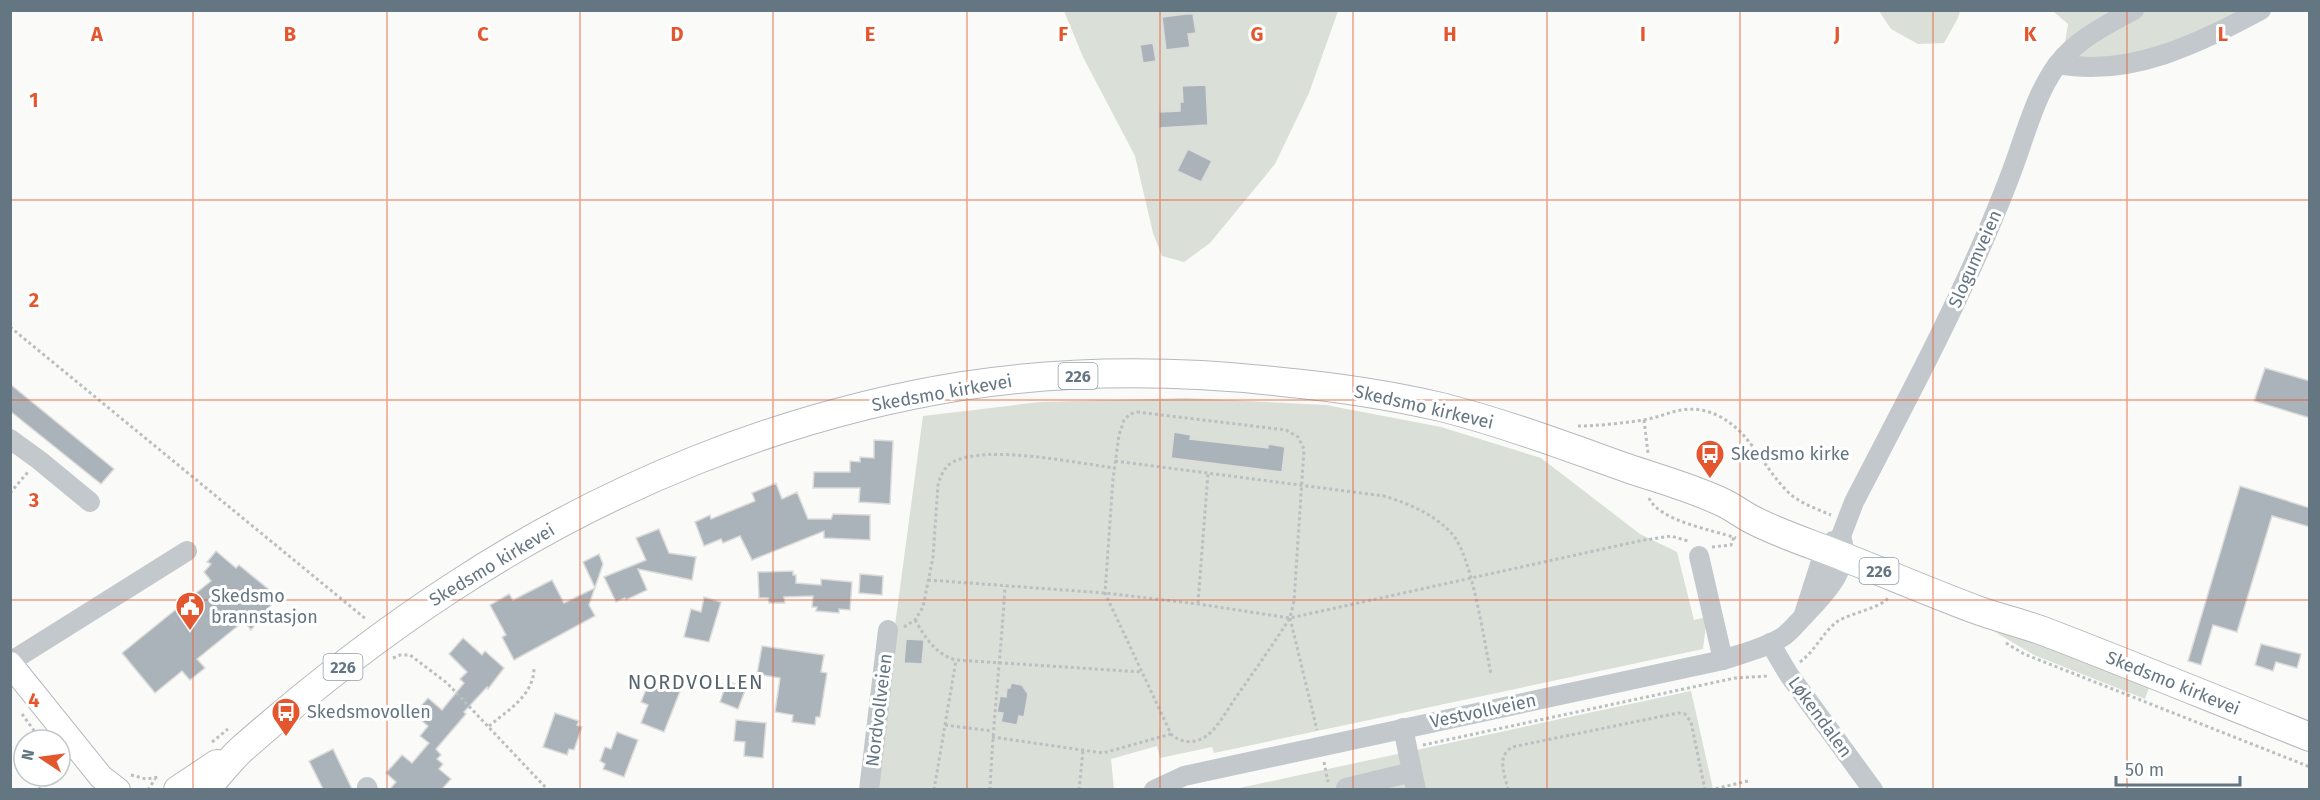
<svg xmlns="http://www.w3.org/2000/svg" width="2320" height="800" viewBox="0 0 2320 800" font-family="'Fira Sans',sans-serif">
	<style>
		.green { fill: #dadfd7 }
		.building { fill: #aab3b9; stroke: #dcdcda; stroke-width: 1.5 }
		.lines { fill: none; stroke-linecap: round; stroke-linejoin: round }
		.major-casing { stroke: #b5babe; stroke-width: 26 }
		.highway-casing { stroke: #b4b9bd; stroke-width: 30 }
		.path { stroke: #bbbfc2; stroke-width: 3; stroke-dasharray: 3 3; stroke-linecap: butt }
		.minor { stroke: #c3c8cc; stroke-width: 20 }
		.major { stroke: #fff; stroke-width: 24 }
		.highway { stroke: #fff; stroke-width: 28 }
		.grid { fill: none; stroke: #e4572e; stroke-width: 1.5; stroke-opacity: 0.55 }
		.labels { text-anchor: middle; stroke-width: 6; stroke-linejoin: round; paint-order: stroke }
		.shield { fill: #fff; stroke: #939fa8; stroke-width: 1.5 }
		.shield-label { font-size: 16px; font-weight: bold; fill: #657683 }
		.street-label { font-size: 18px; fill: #657683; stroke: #fff }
		.poi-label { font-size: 18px; fill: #657683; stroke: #fff; text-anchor: start }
		.neighbourhood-label { font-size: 20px; letter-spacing: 1.5px; fill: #57646e; stroke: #fff }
		.grid-label { font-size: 20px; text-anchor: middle; font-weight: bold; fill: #e4572e; stroke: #fff; stroke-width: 6; stroke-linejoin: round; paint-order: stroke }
	</style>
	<rect width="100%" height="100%" fill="#fafaf8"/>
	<!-- green -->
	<g class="green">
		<polygon points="1064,11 1338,11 1309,93 1275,164 1210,243 1184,262 1162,256 1153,233 1135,156 1083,57"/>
		<polygon points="1879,11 1960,11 1958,18 1944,43 1918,44 1891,29"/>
		<polygon points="2053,11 2260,11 2094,75 2063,54 2068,24"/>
		<polygon points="1186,398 1326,405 1441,427 1541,458 1640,534 1677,552 1694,620 1707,617 1703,649 1214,753 1212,747 1160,758 1157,746 1111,759 1114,789 873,790 923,416 1040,402"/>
		<polygon points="1995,632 2028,639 2150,685 2145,699 2034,655"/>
		<polygon points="1691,691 1713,789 1230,790"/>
	</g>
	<!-- building -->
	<g class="building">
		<polygon points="1186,14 1193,14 1196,33 1188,34 1190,47 1166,50 1162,17"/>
		<polygon points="1153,43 1156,61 1143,63 1140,45"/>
		<polygon points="1206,85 1208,125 1159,128 1159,112 1180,111 1180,102 1183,102 1182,86"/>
		<polygon points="1188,149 1212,161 1201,182 1177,171"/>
		<polygon points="2265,368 2310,381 2310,418 2254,401"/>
		<polygon points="10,384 114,469 101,484 10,411"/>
		<polygon points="1174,432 1191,435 1190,439 1224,443 1268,448 1268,444 1285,447 1282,472 1171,458"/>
		<polygon points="874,440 893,441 890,504 859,502 860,488 813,488 814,472 850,472 850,461 860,462 860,457 874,458"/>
		<polygon points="776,483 782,499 797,492 808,519 831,519 833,514 870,515 870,540 824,538 824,531 752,560 740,536 723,543 721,539 704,546 695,522 710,515 711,519 755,501 752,493"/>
		<polygon points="2240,486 2310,508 2310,527 2272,516 2237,632 2213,625 2201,665 2188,661"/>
		<polygon points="659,529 669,553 696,557 692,580 638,569 647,590 626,600 625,598 616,602 604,577 646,560 636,538"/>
		<polygon points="216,551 236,568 239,565 272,592 269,595 275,600 251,630 244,621 197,659 205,668 190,680 182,671 155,693 122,653 211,581 204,572 211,564 207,562"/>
		<polygon points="599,554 603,564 589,605 595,616 514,660 502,637 506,635 490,605 509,594 513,600 552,580 564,603 595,588 583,562"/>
		<polygon points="793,571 793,575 796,575 796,583 821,585 821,579 852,582 850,610 839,609 839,613 816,611 817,607 812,607 813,596 784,597 785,603 769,603 768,598 759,598 758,572"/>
		<polygon points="860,574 883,576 882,595 859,593"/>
		<polygon points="704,597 721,602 709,642 684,637 691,609 701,612"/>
		<polygon points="463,638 482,655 485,651 504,668 488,689 487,687 464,712 466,714 436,749 441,755 437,759 443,764 439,769 451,779 442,789 390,789 396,782 386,773 402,755 412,763 429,743 420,736 428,726 414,714 428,698 442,710 464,683 460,679 467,672 449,654"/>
		<polygon points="906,639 924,640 922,664 904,663"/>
		<polygon points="2261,644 2301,654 2297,668 2276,662 2273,671 2255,665"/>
		<polygon points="762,646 824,655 821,672 827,673 820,717 816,717 815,725 792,722 793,715 775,712 780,678 757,674"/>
		<polygon points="660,681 681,689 664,732 641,723 648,705 641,702 647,687"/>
		<polygon points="727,681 746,688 738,709 720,702"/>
		<polygon points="1011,683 1022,685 1028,694 1024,717 1019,716 1017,725 1001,722 1003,713 997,712 1000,696 1006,697 1007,688 1010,688"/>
		<polygon points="555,713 579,721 577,725 582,727 574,750 569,749 567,755 543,747"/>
		<polygon points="736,720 766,723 763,758 744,756 745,742 734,741"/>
		<polygon points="617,732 638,740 624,777 603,769 605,764 600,761 605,747 611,749"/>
		<polygon points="333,749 352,789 323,789 309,761"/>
	</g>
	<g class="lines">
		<!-- major casing -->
		<g class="major-casing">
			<polyline id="major" points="10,664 101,777 118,790"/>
		</g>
		<!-- highway casing -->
		<g class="highway-casing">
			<g id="highway">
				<polyline points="178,790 217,764"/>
				<path d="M204 790C218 777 229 760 243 748 309 690 379 635 453 587 605 487 781 415 962 386 1067 370 1177 370 1282 382 1335 387 1389 395 1441 407 1504 423 1565 446 1627 468 1659 479 1693 488 1724 503 1734 508 1743 515 1753 520 1784 536 1818 546 1849 559 1892 576 1934 594 1977 610 1999 618 2021 623 2043 631 2132 665 2221 702 2310 737"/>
			</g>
		</g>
		<!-- path -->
		<g class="path">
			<polyline points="10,327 367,620"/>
			<path d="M1137 412 1286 430 1298 437 1304 449 1294 601 1290 618C1272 646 1253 673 1234 700 1226 712 1217 729 1205 737 1194 744 1180 743 1171 734L1105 593 1113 479 1119 435 1124 420 1130 414Z"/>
			<polyline points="1644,420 1648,453"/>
			<path d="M1578 426C1596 426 1625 423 1643 420 1664 417 1679 406 1701 410 1747 419 1760 466 1790 494 1802 504 1817 509 1831 515"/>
			<path d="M1115 461 1384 496C1409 504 1435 514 1453 535 1472 557 1484 641 1491 674"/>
			<polyline points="10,493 28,472"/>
			<path d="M1649 498C1659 521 1713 530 1736 538"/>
			<polyline points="1712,547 1731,545 1734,537"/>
			<polyline points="928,580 1105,593 1198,604 1290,618 1639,541 1671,536 1688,541"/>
			<polyline points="1198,603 1208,473"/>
			<polyline points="1290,618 1317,730"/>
			<path d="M915 620C925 637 936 655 956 660L1142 672"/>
			<path d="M904 627 915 620 923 607 933 557 938 485C941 475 944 467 953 462 988 444 1075 463 1115 468"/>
			<polyline points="2006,643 2024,654 2310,767"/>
			<polyline points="393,658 400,655 410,655 447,683 548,790"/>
			<path d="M1800 662C1815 651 1823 632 1838 621 1851 613 1881 608 1889 597"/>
			<polyline points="22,714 35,732 37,740"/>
			<polyline points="945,725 992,731"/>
			<path d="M489 726C508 710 533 696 534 669"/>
			<polyline points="992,737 1103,753 1171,734"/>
			<polyline points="212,742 228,729"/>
			<polyline points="1423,745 1735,678 1769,676"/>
			<polyline points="1324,762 1328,782"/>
			<polyline points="131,775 146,779 159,777"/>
			<polyline points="39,790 45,776"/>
			<polyline points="148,790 155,779"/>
			<polyline points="934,790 956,660"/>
			<path d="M990 790C993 721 1001 654 1005 586"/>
			<polyline points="1079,790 1083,751"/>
			<path d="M1508 790C1505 775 1496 757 1512 747L1678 713 1685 714 1691 722 1705 790"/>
			<polyline points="1710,790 1748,781"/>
		</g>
		<!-- minor -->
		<g class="minor">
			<path d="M2058 64C2130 78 2199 43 2261 10"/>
			<polyline points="10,439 39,460 90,502"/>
			<path d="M1841 536 1854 502C1901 411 1949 322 1989 228 2000 202 2011 175 2020 148 2030 119 2039 90 2057 65 2077 39 2106 25 2134 10"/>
			<polyline points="1699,556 1723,660"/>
			<polyline points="1804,614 1825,549 1833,541"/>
			<polyline points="1770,643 1789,675 1873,790"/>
			<polyline points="10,662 187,551"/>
			<polyline points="1403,728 1416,790"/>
			<polyline points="367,787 368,790"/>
			<polyline points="1346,788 1412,772"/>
			<polyline points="869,790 888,630"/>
			<path d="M1154 790 1184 776 1723 660C1743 653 1766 648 1784 636 1792 630 1797 623 1804 616 1824 594 1852 569 1841 536"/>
		</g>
		<!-- major -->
		<use href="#major" class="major"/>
		<!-- highway -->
		<use href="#highway" class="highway"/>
	</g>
	<!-- grid -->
	<path class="grid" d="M193 10V790M387 10V790M580 10V790M773 10V790M967 10V790M1160 10V790M1353 10V790M1547 10V790M1740 10V790M1933 10V790M2127 10V790M10 200H2310M10 400H2310M10 600H2310"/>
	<!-- icons -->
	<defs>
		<g id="bus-pin" transform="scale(1.5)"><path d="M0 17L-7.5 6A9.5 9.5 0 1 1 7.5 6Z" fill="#e4572e" stroke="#fff"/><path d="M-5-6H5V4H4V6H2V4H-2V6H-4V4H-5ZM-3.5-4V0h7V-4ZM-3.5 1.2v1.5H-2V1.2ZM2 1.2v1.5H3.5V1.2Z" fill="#fff"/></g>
		<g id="civic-pin" transform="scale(1.5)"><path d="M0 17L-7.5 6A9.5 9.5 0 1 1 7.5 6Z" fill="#e4572e" stroke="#fff"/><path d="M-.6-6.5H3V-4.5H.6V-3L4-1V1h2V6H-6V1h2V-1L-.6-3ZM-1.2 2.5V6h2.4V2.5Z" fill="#fff"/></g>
	</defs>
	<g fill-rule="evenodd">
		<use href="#bus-pin" x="1710" y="454"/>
		<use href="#civic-pin" x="190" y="606"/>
		<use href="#bus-pin" x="286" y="712"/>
	</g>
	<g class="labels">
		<!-- shield labels -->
		<g class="shield">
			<rect x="1058.5" y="363" width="39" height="26" rx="4.5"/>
			<rect x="1859.5" y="558" width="39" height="26" rx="4.5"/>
			<rect x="323.5" y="654" width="39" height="26" rx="4.5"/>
		</g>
		<g class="shield-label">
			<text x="1078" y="382">226</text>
			<text x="1879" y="577">226</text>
			<text x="343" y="673">226</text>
		</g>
		<!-- street labels -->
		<g class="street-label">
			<text transform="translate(1975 259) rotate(-66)" y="6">Slogumveien</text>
			<text transform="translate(942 393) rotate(-10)" y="6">Skedsmo kirkevei</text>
			<text transform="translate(1424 407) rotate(13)" y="6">Skedsmo kirkevei</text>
			<text transform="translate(492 565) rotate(-31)" y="6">Skedsmo kirkevei</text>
			<text transform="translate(2173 683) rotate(22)" y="6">Skedsmo kirkevei</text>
			<text transform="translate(879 710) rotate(-83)" y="6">Nordvollveien</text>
			<text transform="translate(1483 711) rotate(-12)" y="6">Vestvollveien</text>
			<text transform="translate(1820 717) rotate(54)" y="6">Løkendalen</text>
		</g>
		<!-- poi labels -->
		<g class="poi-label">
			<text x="1731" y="460">Skedsmo kirke</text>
			<text x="211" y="602">Skedsmo<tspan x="211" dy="21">brannstasjon</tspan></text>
			<text x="307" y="718">Skedsmovollen</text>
		</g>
		<!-- neighbourhood labels -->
		<g class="neighbourhood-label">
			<text x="696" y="689">NORDVOLLEN</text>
		</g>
	</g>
	<g class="grid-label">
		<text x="97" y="41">A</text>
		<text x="290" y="41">B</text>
		<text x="483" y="41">C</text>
		<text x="677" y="41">D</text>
		<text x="870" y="41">E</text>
		<text x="1063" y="41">F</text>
		<text x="1257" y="41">G</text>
		<text x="1450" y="41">H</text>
		<text x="1643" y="41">I</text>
		<text x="1837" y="41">J</text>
		<text x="2030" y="41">K</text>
		<text x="2223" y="41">L</text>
		<text x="34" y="107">1</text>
		<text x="34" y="307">2</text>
		<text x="34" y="507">3</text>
		<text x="34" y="707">4</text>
	</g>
	<!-- border -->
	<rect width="2320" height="800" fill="none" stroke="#657683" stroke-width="24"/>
	<!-- north arrow -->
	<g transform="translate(42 758) rotate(283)"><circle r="28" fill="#ffffff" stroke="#c1c8cd" stroke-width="1.5"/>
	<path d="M0-4.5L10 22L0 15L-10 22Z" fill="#e4572e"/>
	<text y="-9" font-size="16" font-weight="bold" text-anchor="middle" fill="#657683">N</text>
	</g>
	<!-- scale -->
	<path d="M2116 776v9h124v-9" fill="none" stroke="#657683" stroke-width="3"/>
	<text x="2125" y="776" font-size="18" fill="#657683" stroke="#ffffff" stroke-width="4.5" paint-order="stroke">50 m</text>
</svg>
